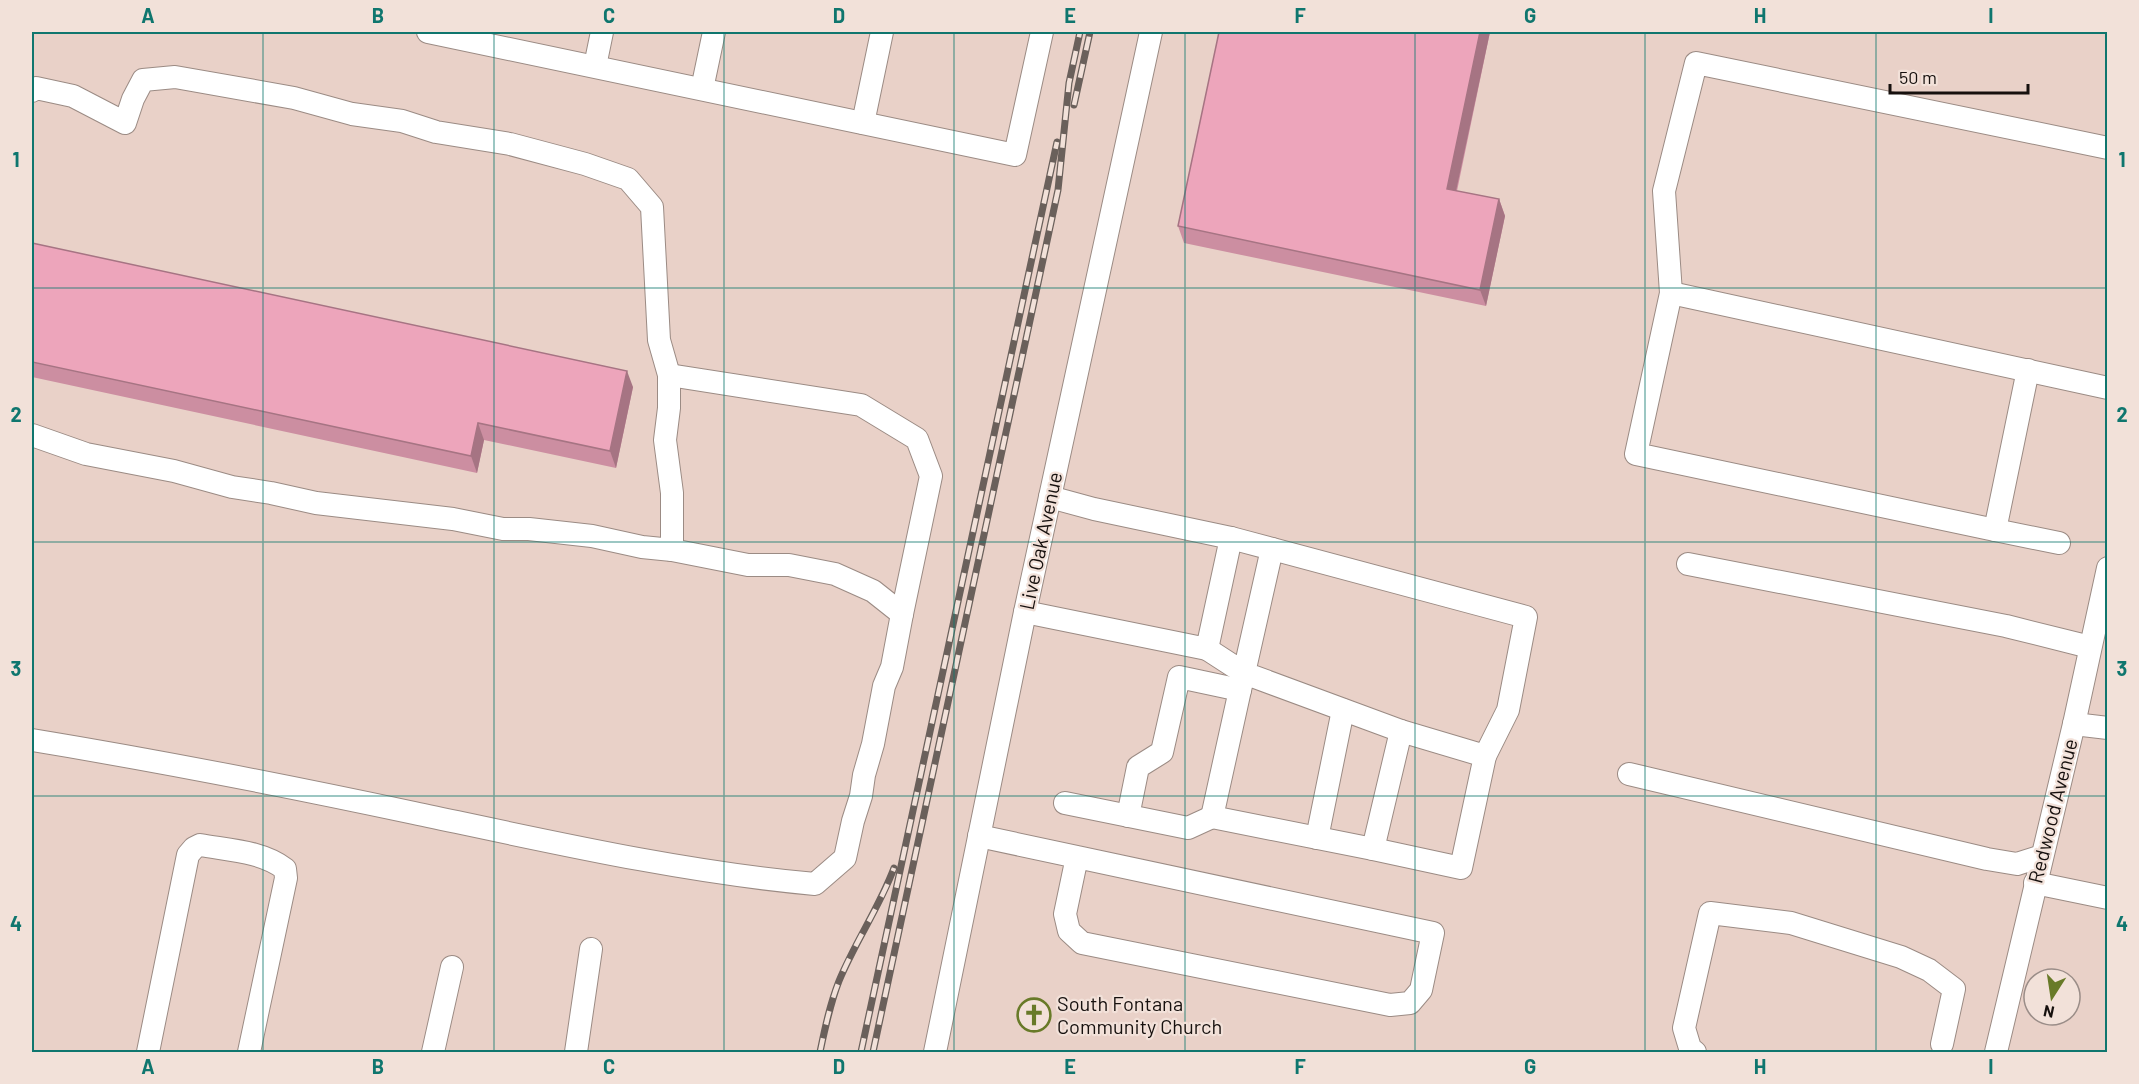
<svg xmlns="http://www.w3.org/2000/svg" width="2139" height="1084" viewBox="0 0 2139 1084" font-family="Barlow,sans-serif">
	<style>
		.industrial { fill: #e9d1c8; fill-rule: evenodd }
		.lines { fill: none; stroke-linecap: round; stroke-linejoin: round }
		.minor-casing { stroke: #9b8b84; stroke-width: 24 }
		.minor { stroke: #fff; stroke-width: 22 }
		.rail-casing { stroke: #6a605b; stroke-width: 7 }
		.rail { stroke: #f2e1d9; stroke-width: 4.5; stroke-dasharray: 14; stroke-linecap: butt }
		.wall { fill: #cc8ea1 }
		.shaded-wall { fill: #a67483 }
		.building { fill: #eda5bb; stroke: #a67483; stroke-width: 1.5 }
		.grid { fill: none; stroke: #0f766e; stroke-width: 1.5; stroke-opacity: 0.55 }
		.labels { text-anchor: middle; stroke-width: 4.5; stroke-linejoin: round; paint-order: stroke }
		.street-label { font-size: 20px; fill: #16100e; stroke: #f2e1d9 }
		.poi-label { font-size: 20px; fill: #16100e; stroke: #f2e1d9; text-anchor: start }
		.neatline { fill: none; stroke: #0f766e; stroke-width: 2 }
		.grid-label { font-size: 20px; text-anchor: middle; font-weight: bold; fill: #0f766e }
	</style>
	<rect width="100%" height="100%" fill="#f2e1d9"/>
	<!-- industrial -->
	<path class="industrial" d="M32 32H2107V1052H32ZM2034 979H2070V1015H2034Z"/>
	<g class="lines">
		<!-- minor casing -->
		<g class="minor-casing">
			<g id="minor">
				<polyline points="428,32 1015,155 1042,32"/>
				<polyline points="595,66 602,32"/>
				<polyline points="702,89 714,32"/>
				<polyline points="32,91 36,88 73,96 125,123 133,99 143,80 175,77 294,98 352,114 402,121 436,132 510,144 585,164 628,179 652,207 659,340 669,375 669,408 665,440 672,493 672,550 642,547 592,536 529,529 503,529 453,519 316,503 271,493 232,487 174,471 86,454 32,435"/>
				<polyline points="863,123 882,32"/>
				<polyline points="1671,293 2108,388"/>
				<polyline points="2028,370 1995,530 1636,454 1671,293 1664,191 1696,63 2108,148"/>
				<polyline points="669,375 861,405 917,439 931,476 902,614"/>
				<polyline points="1995,530 2059,543"/>
				<polyline points="1231,538 1526,617 1508,710 1485,756"/>
				<polyline points="1688,564 2006,626 2090,647"/>
				<polyline points="1025,612 1207,649 1231,538 1094,509 1050,497"/>
				<polyline points="1207,649 1244,673 1401,731 1373,849 1212,817 1240,690 1244,673 1272,549"/>
				<polyline points="2074,724 2108,728"/>
				<path d="M32 740C160 761 287 786 414 813 547 841 681 872 815 884L845 858 853 821 861 796 864 775 873 744 884 686 892 667 902 614 873 591 835 574 789 565H748L672 550"/>
				<polyline points="1629,774 1987,859 2017,864 2042,856"/>
				<polyline points="1065,803 1188,828 1212,817"/>
				<polyline points="1128,816 1138,767 1162,752 1179,677 1240,690"/>
				<polyline points="979,836 1077,857 1065,914 1069,931 1082,943 1390,1005 1410,1003 1421,990 1433,933 1077,857"/>
				<polyline points="1317,838 1343,710"/>
				<polyline points="1373,849 1461,868 1485,756 1401,731"/>
				<polyline points="2035,883 2108,898"/>
				<path d="M148 1052 188 855 194 848 200 845C227 850 262 851 285 869L286 878 249 1052"/>
				<polyline points="433,1052 452,967"/>
				<polyline points="576,1052 591,949"/>
				<polyline points="935,1052 1025,612 1151,32"/>
				<polyline points="1695,1052 1690,1048 1684,1028 1710,913 1791,923 1901,957 1929,970 1954,989 1942,1044"/>
				<polyline points="1996,1052 2074,724 2108,568"/>
			</g>
		</g>
		<!-- minor -->
		<use href="#minor" class="minor"/>
		<!-- rail casing -->
		<g class="rail-casing">
			<g id="rail">
				<polyline points="1074,105 1090,32"/>
				<path d="M820 1052C825 1028 830 1004 839 981 855 942 879 908 894 868"/>
				<polyline points="861,1052 1057,142"/>
				<polyline points="873,1052 1058,190 1069,83 1080,32"/>
			</g>
		</g>
		<!-- rail -->
		<use href="#rail" class="rail"/>
	</g>
	<!-- wall -->
	<g class="wall">
		<polygon points="1219,32 1490,32 1457,191 1499,199 1505,216 1486,306 1184,243 1178,226"/>
		<polygon points="32,243 633,387 616,468 484,440 477,473 32,377"/>
	</g>
	<!-- shaded-wall -->
	<g class="shaded-wall">
		<polygon points="1480,32 1490,32 1453,205 1447,189"/>
		<polygon points="1499,199 1505,216 1486,306 1480,290"/>
		<polygon points="627,371 633,387 616,468 610,451"/>
		<polygon points="478,423 484,440 477,473 471,456"/>
	</g>
	<!-- building -->
	<g class="building">
		<polygon points="1219,32 1480,32 1447,189 1499,199 1480,290 1178,226"/>
		<polygon points="32,243 627,371 610,451 478,423 471,456 32,362"/>
	</g>
	<!-- grid -->
	<path class="grid" d="M263 32V1052M494 32V1052M724 32V1052M954 32V1052M1185 32V1052M1415 32V1052M1645 32V1052M1876 32V1052M32 288H2108M32 542H2108M32 796H2108"/>
	<!-- icons -->
	<defs>
		<g id="church-ring" transform="scale(1.725)"><circle r="9.5" fill="#f2e1d9" stroke="#687a28" stroke-width="1.5"/><path d="M-1.2-6h2.4v3.5h3.3v2.4h-3.3V6h-2.4V-.1h-3.3v-2.4h3.3Z" fill="#687a28"/></g>
	</defs>
	<g fill-rule="evenodd">
		<use href="#church-ring" x="1034" y="1015"/>
	</g>
	<g class="labels">
		<!-- street labels -->
		<g class="street-label">
			<text transform="translate(1041 541) rotate(-78)" y="7">Live Oak Avenue</text>
			<text transform="translate(2053 811) rotate(-76)" y="7">Redwood Avenue</text>
		</g>
		<!-- poi labels -->
		<g class="poi-label">
			<text x="1057" y="1011">South Fontana<tspan x="1057" dy="23">Community Church</tspan></text>
		</g>
	</g>
	<!-- border -->
	<rect width="2139" height="1084" fill="none" stroke="#f2e1d9" stroke-width="66"/>
	<!-- north arrow -->
	<g transform="translate(2052 997) rotate(192)"><circle r="28" fill="#f2e1d9" stroke="#9a8d88" stroke-width="1.5"/>
	<path d="M0-4.5L10 22L0 15L-10 22Z" fill="#687a28"/>
	<text y="-9" font-size="16" font-weight="bold" text-anchor="middle" fill="#16100e">N</text>
	</g>
	<!-- scale -->
	<path d="M1890 84v9h138v-9" fill="none" stroke="#16100e" stroke-width="3"/>
	<text x="1899" y="84" font-size="18" fill="#16100e" stroke="#f2e1d9" stroke-width="4.5" paint-order="stroke">50 m</text>
	<rect x="33" y="33" width="2073" height="1018" class="neatline"/>
	<g class="grid-label">
		<text x="148" y="23">A</text>
		<text x="378" y="23">B</text>
		<text x="609" y="23">C</text>
		<text x="839" y="23">D</text>
		<text x="1070" y="23">E</text>
		<text x="1300" y="23">F</text>
		<text x="1530" y="23">G</text>
		<text x="1760" y="23">H</text>
		<text x="1991" y="23">I</text>
		<text x="16" y="167">1</text>
		<text x="2122" y="167">1</text>
		<text x="16" y="422">2</text>
		<text x="2122" y="422">2</text>
		<text x="16" y="676">3</text>
		<text x="2122" y="676">3</text>
		<text x="16" y="931">4</text>
		<text x="2122" y="931">4</text>
		<text x="148" y="1074">A</text>
		<text x="378" y="1074">B</text>
		<text x="609" y="1074">C</text>
		<text x="839" y="1074">D</text>
		<text x="1070" y="1074">E</text>
		<text x="1300" y="1074">F</text>
		<text x="1530" y="1074">G</text>
		<text x="1760" y="1074">H</text>
		<text x="1991" y="1074">I</text>
	</g>
</svg>
